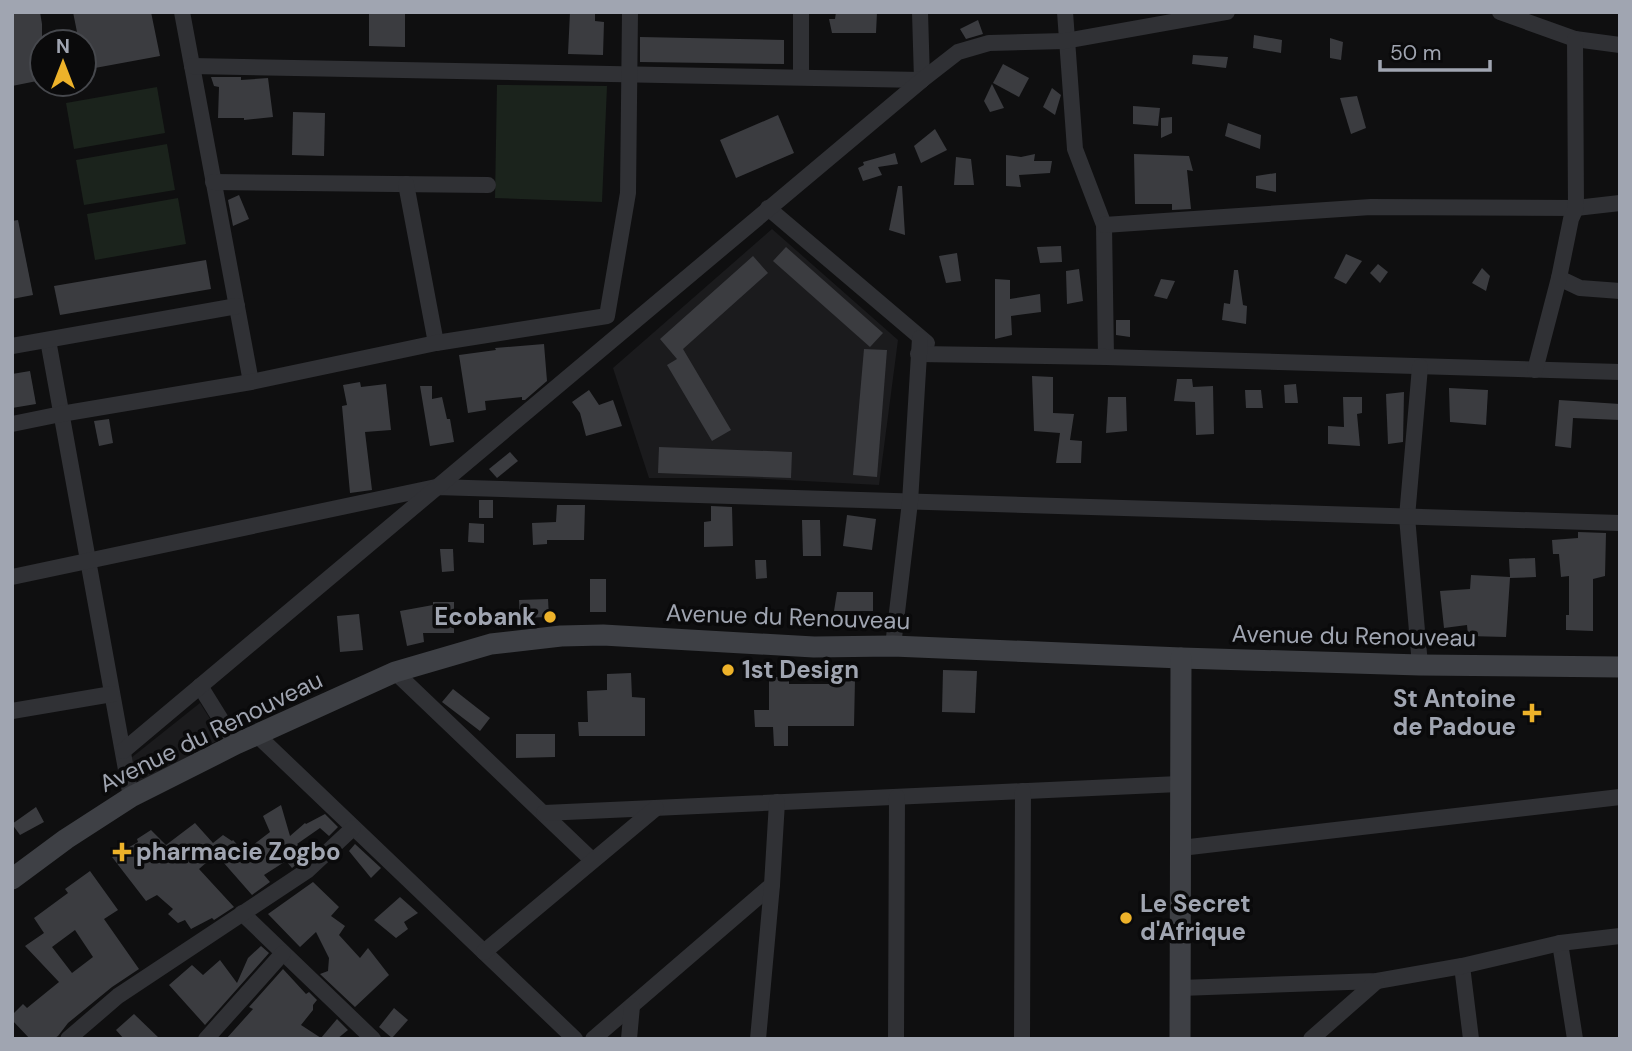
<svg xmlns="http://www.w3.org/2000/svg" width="1632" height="1051" viewBox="0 0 1632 1051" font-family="'DM Sans',sans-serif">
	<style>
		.built { fill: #1b1b1d }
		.green { fill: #1b231c }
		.building { fill: #3b3c40; fill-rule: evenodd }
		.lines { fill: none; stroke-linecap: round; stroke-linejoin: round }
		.street { stroke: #303135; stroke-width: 16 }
		.secondary { stroke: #3e4045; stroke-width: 21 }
		.poi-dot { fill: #edb22a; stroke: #0a0a0b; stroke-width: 2.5 }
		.labels { text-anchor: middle; stroke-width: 7; stroke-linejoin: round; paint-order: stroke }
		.poi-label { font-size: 24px; font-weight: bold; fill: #a0a5b1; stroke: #0a0a0b; text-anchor: start }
		.street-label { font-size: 24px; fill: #a0a5b1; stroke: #0a0a0b }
	</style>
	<rect width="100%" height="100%" fill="#0f0f10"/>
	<!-- built -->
	<g class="built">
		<polygon points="772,229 898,340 879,485 748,478 649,478 613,368"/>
		<polygon points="200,703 222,738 139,783 131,758"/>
	</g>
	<!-- green -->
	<g class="green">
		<polygon points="497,85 607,86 602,202 495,198"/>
		<polygon points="157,87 165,133 74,149 66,103"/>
		<polygon points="167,144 175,190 84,205 76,160"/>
		<polygon points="178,198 186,244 95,260 87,214"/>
	</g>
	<!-- building -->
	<g class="building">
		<polygon points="12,12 40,12 42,24 42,80 12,86"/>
		<polygon points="73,12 151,12 160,56 84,70 84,42 79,42"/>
		<polygon points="369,12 405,12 405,47 369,46"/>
		<polygon points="570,12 595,12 595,21 604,22 603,55 568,54"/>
		<polygon points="836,12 877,12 876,33 832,33 829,19 835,19"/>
		<polygon points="978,20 983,34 966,39 960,29"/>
		<polygon points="1254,35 1282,40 1281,53 1253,48"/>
		<polygon points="640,37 784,40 784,64 640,62"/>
		<polygon points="1330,38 1343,42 1341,60 1330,58"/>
		<polygon points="1193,55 1228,57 1226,68 1192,64"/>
		<polygon points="1003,64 1029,78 1019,97 993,83"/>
		<polygon points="211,77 241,77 241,80 268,78 273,117 244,120 244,118 218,118 219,87 214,86"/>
		<polygon points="992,84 1004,108 990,112 984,101"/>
		<polygon points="1052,88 1061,95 1055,115 1043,107"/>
		<polygon points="1357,96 1366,128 1351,134 1340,98"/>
		<polygon points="1133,106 1160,108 1158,126 1133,124"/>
		<polygon points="293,112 325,113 324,156 292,155"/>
		<polygon points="778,115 794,153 736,178 720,140"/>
		<polygon points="1172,117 1172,133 1161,138 1161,118"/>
		<polygon points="1228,123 1261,135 1260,149 1225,136"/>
		<polygon points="935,129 947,150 921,163 914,146"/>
		<polygon points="895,153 898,164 878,167 882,175 863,181 858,168 864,165 863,162"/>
		<polygon points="1035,154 1034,161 1052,161 1050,173 1019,175 1021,187 1006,186 1006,155 1021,157"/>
		<polygon points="1134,154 1189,156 1193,171 1187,170 1191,209 1172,210 1172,204 1135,204"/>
		<polygon points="956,157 971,159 974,185 954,185"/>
		<polygon points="1276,173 1276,192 1256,188 1256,176"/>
		<polygon points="898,186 902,186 905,235 889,230"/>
		<polygon points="239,195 249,219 233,226 228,200"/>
		<polygon points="18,220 33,295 12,299 12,221"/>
		<polygon points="1061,246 1062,262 1040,263 1037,247"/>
		<polygon points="786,247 883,333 870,347 773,261"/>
		<polygon points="957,253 961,281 946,283 939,256"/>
		<polygon points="1346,254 1362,261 1346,284 1334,278"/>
		<polygon points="753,256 768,273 683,349 731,430 712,441 667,365 677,359 660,339"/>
		<polygon points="206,260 211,289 60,315 54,286"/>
		<polygon points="1378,264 1388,272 1380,283 1370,273"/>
		<polygon points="1482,268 1490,276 1486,291 1472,283"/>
		<polygon points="1079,269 1083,301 1067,304 1066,271"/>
		<polygon points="1234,270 1238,270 1243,305 1247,306 1246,324 1222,320 1224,303 1230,304"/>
		<polygon points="995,279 1010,280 1010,299 1040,294 1041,312 1011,316 1012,335 995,339"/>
		<polygon points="1161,279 1175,281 1167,299 1154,296"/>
		<polygon points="1116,320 1130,320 1130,337 1116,335"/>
		<polygon points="544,344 547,381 525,400 522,400 522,397 485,401 486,410 468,413 459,355 496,350 495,348"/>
		<polygon points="864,349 887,350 877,477 853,475"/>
		<polygon points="30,371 36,404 12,408 12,374"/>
		<polygon points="1032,376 1053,377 1053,413 1074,414 1070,440 1082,441 1081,463 1056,463 1060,433 1034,431"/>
		<polygon points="1177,379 1192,379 1193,387 1213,386 1214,434 1196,435 1195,402 1174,401"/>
		<polygon points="360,382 361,387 386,384 391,430 365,432 372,490 350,493 342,406 347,405 343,385"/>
		<polygon points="1296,384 1298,403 1285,403 1284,385"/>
		<polygon points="420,386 432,386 432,399 442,397 447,419 450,419 454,442 430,446"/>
		<polygon points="1449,388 1488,390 1486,425 1450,422"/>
		<polygon points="589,390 599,405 613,400 622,426 586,436 580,413 572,402"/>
		<polygon points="1245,390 1261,390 1263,408 1246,408"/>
		<polygon points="1404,392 1403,442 1388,444 1386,394"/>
		<polygon points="1108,397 1126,397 1127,431 1106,433"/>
		<polygon points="1343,397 1362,397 1362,413 1357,414 1360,446 1328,444 1328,426 1344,427"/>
		<polygon points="1559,400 1620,404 1620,420 1573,418 1571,448 1555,446"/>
		<polygon points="109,419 113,443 99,446 94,421"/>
		<polygon points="659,447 792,452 791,478 658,473"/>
		<polygon points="510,452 518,461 497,478 489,469"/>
		<rect x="479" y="500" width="14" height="18"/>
		<polygon points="557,505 585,505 584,540 547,540 547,544 533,545 532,523 556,522"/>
		<polygon points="711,506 732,507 733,546 704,547 704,522 711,521"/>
		<polygon points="847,515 876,519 872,550 843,546"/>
		<polygon points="802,520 820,520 821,556 803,556"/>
		<polygon points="469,523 484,524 484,543 468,542"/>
		<polygon points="1578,532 1606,533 1605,576 1593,579 1593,631 1566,630 1566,615 1569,615 1569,576 1561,577 1559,554 1553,554 1552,540 1578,538"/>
		<polygon points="440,549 453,549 454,571 442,572"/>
		<polygon points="1535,558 1536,577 1510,578 1506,637 1468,636 1467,625 1444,628 1440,591 1470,589 1471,575 1510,577 1509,559"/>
		<polygon points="755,560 766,560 767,578 756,579"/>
		<rect x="590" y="579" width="16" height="33"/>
		<polygon points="837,592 873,592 873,611 834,611"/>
		<polygon points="548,599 549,617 520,618 519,600"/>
		<polygon points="433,602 454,602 454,633 423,633 424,642 407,646 400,611 433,605"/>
		<polygon points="359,614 363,650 340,652 337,616"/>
		<polygon points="943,670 977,671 975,713 942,712"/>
		<polygon points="631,673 632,697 645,698 645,736 579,736 578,722 588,722 587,691 607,690 607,674"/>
		<polygon points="769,677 789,677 789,684 832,684 832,678 855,679 854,726 788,726 788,746 774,746 773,727 755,727 754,710 769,710"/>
		<polygon points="453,689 490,718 480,731 442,702"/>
		<polygon points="516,734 555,734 555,757 516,758"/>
		<polygon points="281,805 290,836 305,823 306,824 325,814 338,827 329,836 320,828 297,844 309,854 292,868 286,861 264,875 270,882 252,895 216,854 199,869 234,907 214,920 212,918 191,929 185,920 178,923 168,914 173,909 157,895 146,901 112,857 138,842 137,839 151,830 166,845 195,823 213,843 223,835 232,841 233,840 244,852 270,832 263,816"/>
		<polygon points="36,807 44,822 20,835 12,824"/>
		<polygon points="355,844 381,868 371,878 349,851"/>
		<path d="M90 871 118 910 104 919 139 969 112 987 68 1023 58 1036 53 1039H30L12 1020V1015L23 1004 27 1008 59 982 25 946 44 933 34 918 68 893 65 889ZM75 930 93 957 72 973 52 947Z"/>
		<polygon points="313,882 339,907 331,916 345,926 339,935 360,958 368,948 389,975 355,1007 320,974 328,971 329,958 316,932 300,947 268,914"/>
		<polygon points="400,897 418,913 404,922 408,929 396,938 374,920"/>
		<polygon points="261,946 269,953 205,1025 169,985 192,965 203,975 220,960 237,983 248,958"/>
		<polygon points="283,969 306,994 309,992 317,1000 313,1005 313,1010 301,1025 321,1038 337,1019 348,1030 337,1039 226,1039 253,1009 249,1007"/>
		<polygon points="394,1008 408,1020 392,1038 379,1027"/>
		<polygon points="134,1014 160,1039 124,1039 116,1030"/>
	</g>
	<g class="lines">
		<!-- street -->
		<g class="street">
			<polyline points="182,12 251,382"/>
			<polyline points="801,12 801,77"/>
			<polyline points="920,12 922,80"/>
			<polyline points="1065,12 1075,149 1104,225 1106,357"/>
			<polyline points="1500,12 1575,39 1620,45"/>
			<polyline points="192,66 922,80"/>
			<polyline points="213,182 488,185"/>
			<polyline points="406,184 436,343"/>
			<polyline points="768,208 927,343"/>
			<polyline points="1104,225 1371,207 1576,208 1620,203"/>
			<polyline points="1559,278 1580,288 1620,291"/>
			<polyline points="48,340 131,797"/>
			<polyline points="12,346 237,306"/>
			<polyline points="918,354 1106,357 1620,372"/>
			<polyline points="1420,367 1407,517 1420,665"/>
			<polyline points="1535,370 1559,278 1571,219 1576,208 1575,39"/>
			<polyline points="12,424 61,414 251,382 436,343 607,316 628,193 630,12"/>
			<polyline points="12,577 436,487 1620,523"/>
			<polyline points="893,646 910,502 920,338"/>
			<polyline points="395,672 592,860"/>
			<polyline points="200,686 236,744"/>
			<polyline points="12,711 112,694"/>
			<polyline points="257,735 575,1039"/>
			<polyline points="123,751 922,80 958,52 989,43 1065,41 1227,12"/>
			<polyline points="544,813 1179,784"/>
			<polyline points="1181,848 1620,797"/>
			<polyline points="242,913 373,1039"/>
			<polyline points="1560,943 1575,1039"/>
			<polyline points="484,952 656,808"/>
			<polyline points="1462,966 1471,1039"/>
			<polyline points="1180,988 1377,981 1462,966 1560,943 1620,936"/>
			<polyline points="68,1039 118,996 308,870 353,828"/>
			<polyline points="206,1039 283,953"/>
			<polyline points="593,1039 772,885"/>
			<polyline points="629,1039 632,1006"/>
			<polyline points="758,1039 772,885 777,802"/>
			<polyline points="896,1039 897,797"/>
			<polyline points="1022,1039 1023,791"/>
			<polyline points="1311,1039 1377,981"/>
		</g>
		<!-- secondary -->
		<g class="secondary">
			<polyline points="12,879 66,839 131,797 236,744 395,672 491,644 561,636 603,635 814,647 893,646 1181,658 1420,665 1620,667"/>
			<polyline points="1180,1039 1181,658"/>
		</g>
	</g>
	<!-- markers -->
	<g class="poi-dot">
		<circle cx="550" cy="617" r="7"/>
		<circle cx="728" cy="670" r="7"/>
		<path d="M1528.5 702.5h7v7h7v7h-7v7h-7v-7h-7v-7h7z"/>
		<path d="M118.5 841.5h7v7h7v7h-7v7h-7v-7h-7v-7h7z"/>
		<circle cx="1126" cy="918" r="7"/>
	</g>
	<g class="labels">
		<!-- poi labels -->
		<g class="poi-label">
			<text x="536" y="625" text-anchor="end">Ecobank</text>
			<text x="742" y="678">1st Design</text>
			<text x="1516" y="707" text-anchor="end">St Antoine<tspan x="1516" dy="28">de Padoue</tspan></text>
			<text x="136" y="860">pharmacie Zogbo</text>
			<text x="1140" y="912">Le Secret<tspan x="1140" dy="28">d'Afrique</tspan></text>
		</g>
		<!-- street labels -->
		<g class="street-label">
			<text transform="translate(788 617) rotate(2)" y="8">Avenue du Renouveau</text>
			<text transform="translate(1354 636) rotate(1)" y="8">Avenue du Renouveau</text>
			<text transform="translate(211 732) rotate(-26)" y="8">Avenue du Renouveau</text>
		</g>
	</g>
	<!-- border -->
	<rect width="1632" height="1051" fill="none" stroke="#a0a5b1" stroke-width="28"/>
	<!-- north arrow -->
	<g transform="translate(63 63)"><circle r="33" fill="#0a0a0b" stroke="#46484d" stroke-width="2"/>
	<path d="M0-5L12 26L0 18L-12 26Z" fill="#edb22a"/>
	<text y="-10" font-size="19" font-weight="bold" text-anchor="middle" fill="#a0a5b1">N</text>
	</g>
	<!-- scale -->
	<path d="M1380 60v10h110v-10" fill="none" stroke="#a0a5b1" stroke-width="3.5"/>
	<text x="1390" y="60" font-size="21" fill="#a0a5b1" stroke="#0a0a0b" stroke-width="5" paint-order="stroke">50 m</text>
</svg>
